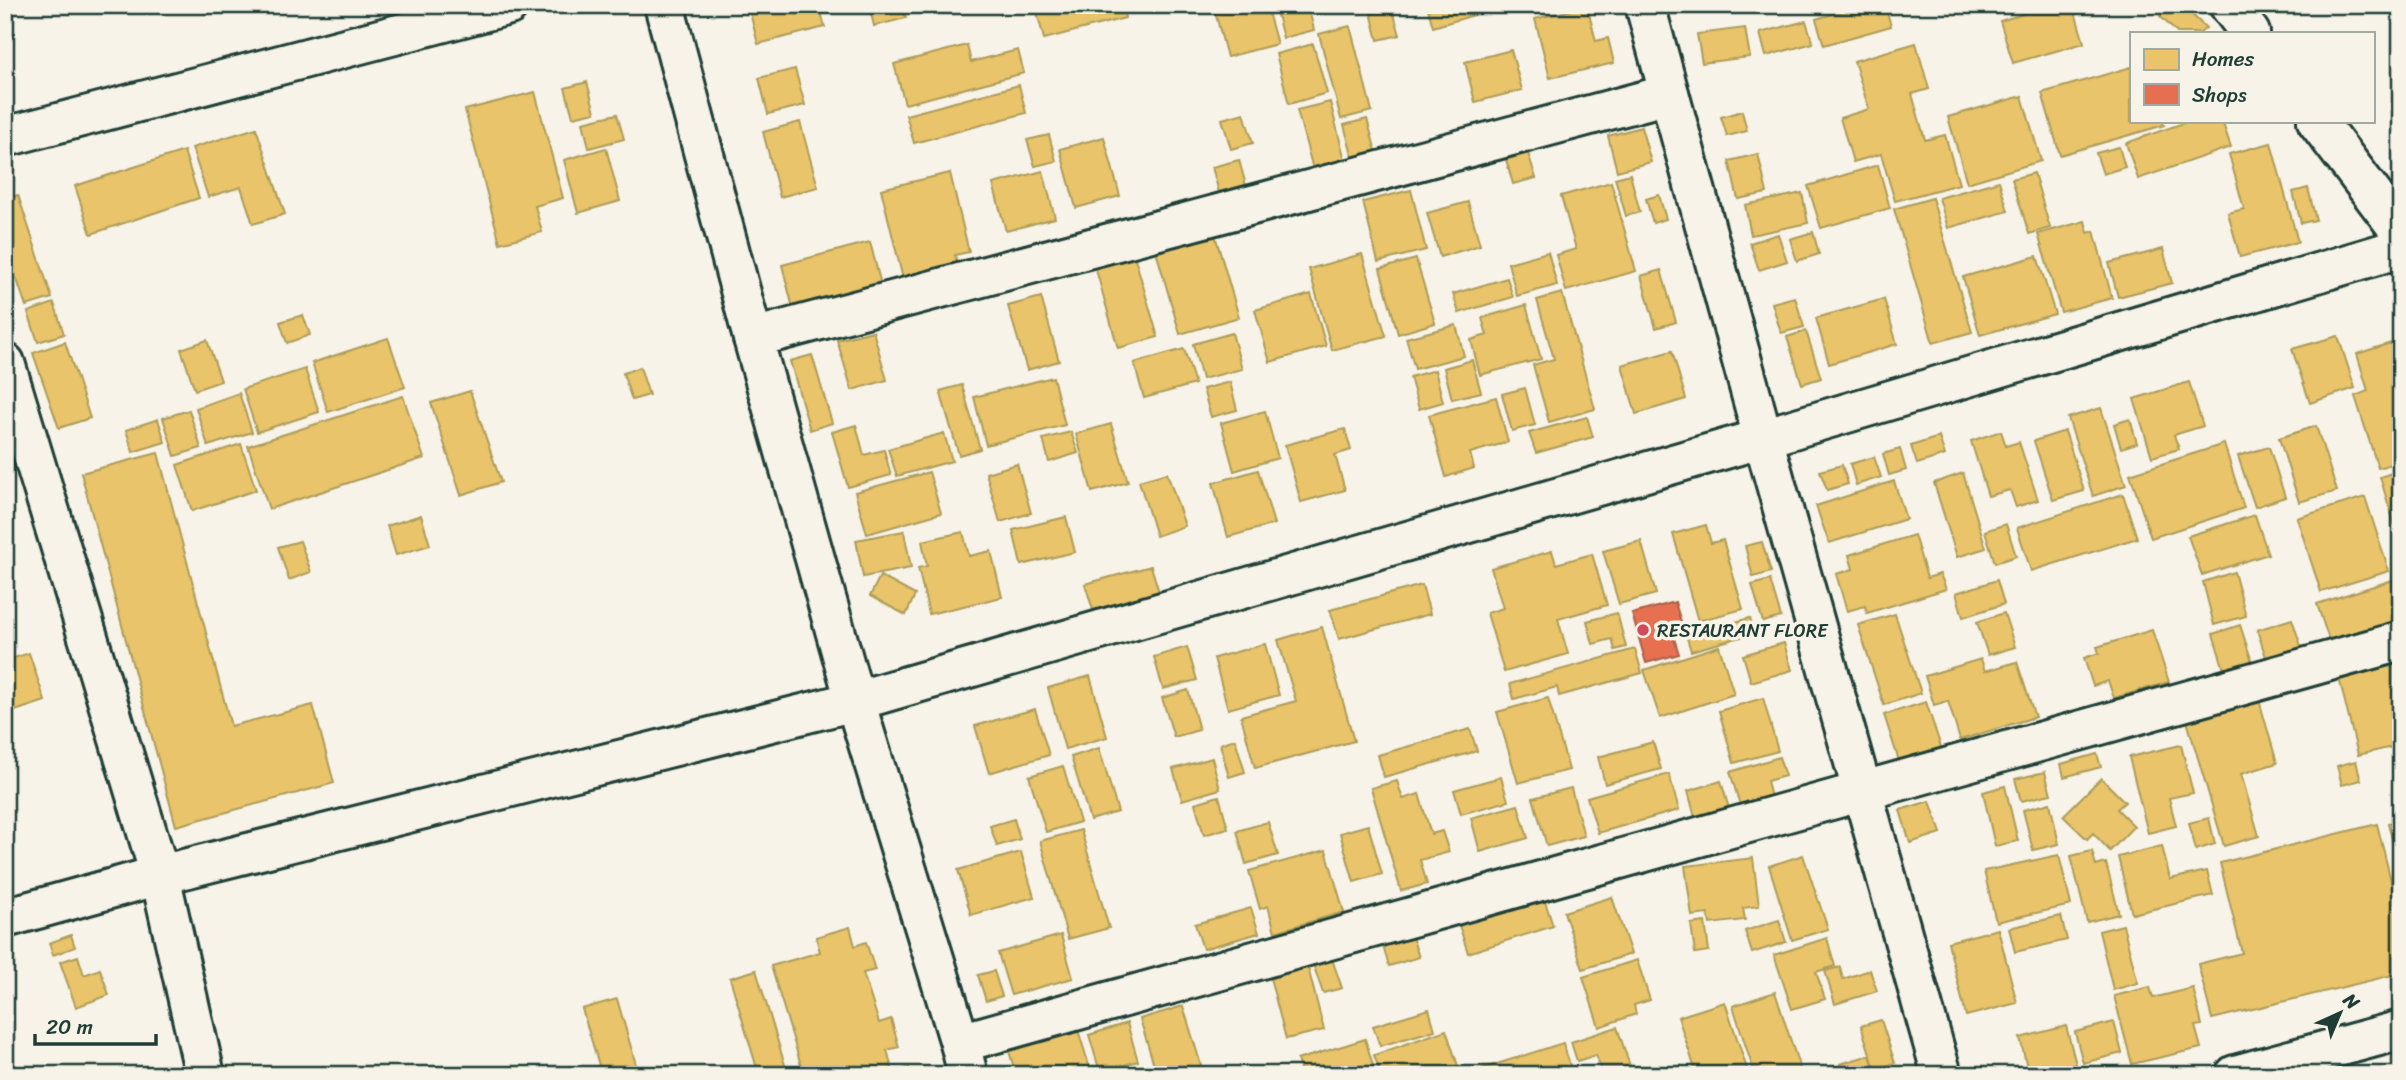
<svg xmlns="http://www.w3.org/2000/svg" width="2406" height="1080" viewBox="0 0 2406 1080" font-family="Sriracha,sans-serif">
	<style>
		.homes { fill: #e9c46a; stroke: #ac9c5a; stroke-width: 2 }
		.shops { fill: #e76f51; stroke: #ab6048; stroke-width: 2 }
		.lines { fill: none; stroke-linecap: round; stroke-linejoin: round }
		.street-casing { stroke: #1f3d34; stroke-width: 44 }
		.secondary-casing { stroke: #1f3d34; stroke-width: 44 }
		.street { stroke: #f7f3e8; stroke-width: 38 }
		.secondary { stroke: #f7f3e8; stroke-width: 38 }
		.poi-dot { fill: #d1495b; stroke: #f7f3e8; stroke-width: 2.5 }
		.labels { text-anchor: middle; stroke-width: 7; stroke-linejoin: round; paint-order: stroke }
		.poi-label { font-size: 19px; fill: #1f3d34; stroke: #f7f3e8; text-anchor: start }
	</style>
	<rect width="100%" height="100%" fill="#f7f3e8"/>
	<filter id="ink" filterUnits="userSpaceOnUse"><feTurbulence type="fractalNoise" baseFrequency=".0143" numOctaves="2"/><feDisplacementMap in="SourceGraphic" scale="14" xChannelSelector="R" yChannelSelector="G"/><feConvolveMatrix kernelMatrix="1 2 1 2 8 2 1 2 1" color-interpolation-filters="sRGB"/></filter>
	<g filter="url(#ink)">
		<!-- homes -->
		<g class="homes">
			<polygon points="748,5 819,5 825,27 758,44"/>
			<polygon points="869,5 902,5 906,18 874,26"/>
			<polygon points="1035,5 1122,5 1125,18 1044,39"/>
			<polygon points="1240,5 1266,5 1277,44 1227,57 1215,12"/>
			<polygon points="1280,5 1308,5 1314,30 1283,38 1275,7"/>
			<polygon points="1427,5 1486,5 1488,11 1433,27"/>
			<polygon points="1863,5 1885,5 1891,26 1824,45 1816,19"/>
			<polygon points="2053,5 2073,5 2084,43 2013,63 2000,21"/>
			<polygon points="2171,5 2182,5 2206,28 2200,33 2177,33 2160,16"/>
			<polygon points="1587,6 1596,41 1608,38 1614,63 1550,78 1535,19"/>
			<polygon points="1392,8 1400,35 1378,40 1371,13"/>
			<polygon points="1806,21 1813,43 1766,56 1760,33"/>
			<polygon points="1350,26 1372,111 1341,119 1319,34"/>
			<polygon points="1745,28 1750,57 1702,63 1697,34"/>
			<polygon points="1916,43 1929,89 1912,94 1925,140 1945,135 1959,184 1895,201 1881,154 1853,162 1840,118 1869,109 1854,61"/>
			<polygon points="1313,44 1327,93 1289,104 1276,54"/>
			<polygon points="967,45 971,62 1018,50 1024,73 905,104 894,64"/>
			<polygon points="1511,50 1522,90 1475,102 1465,62"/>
			<polygon points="2131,67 2131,121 2162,121 2164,125 2060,155 2042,93"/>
			<polygon points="795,69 805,105 768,114 759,78"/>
			<polygon points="587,82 595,112 573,117 565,88"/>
			<polygon points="1019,85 1026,113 914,143 906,115"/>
			<polygon points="535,92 563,198 535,206 542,232 500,243 465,110"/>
			<polygon points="2022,96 2041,161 1967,183 1948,117"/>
			<polygon points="1330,102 1345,160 1313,169 1297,110"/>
			<polygon points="1742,111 1747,131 1727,136 1721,117"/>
			<polygon points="1244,113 1253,143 1231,149 1222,119"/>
			<polygon points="617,114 624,139 589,148 583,122"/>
			<polygon points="1367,119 1377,155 1354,162 1344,125"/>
			<polygon points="2189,121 2222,121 2231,147 2138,179 2126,143"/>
			<polygon points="800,122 818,187 780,197 763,132"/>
			<polygon points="1641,127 1651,162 1617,171 1608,136"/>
			<polygon points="256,128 285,214 253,224 241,187 208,197 192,148"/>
			<polygon points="1049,135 1056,161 1035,166 1027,140"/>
			<polygon points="1104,137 1120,196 1076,208 1060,149"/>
			<polygon points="2271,143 2298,242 2240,257 2228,213 2244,209 2229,154"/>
			<polygon points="2119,147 2125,167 2103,174 2096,153"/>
			<polygon points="606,148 620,201 578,213 564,160"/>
			<polygon points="1527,150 1536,178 1513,184 1505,156"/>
			<polygon points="184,151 199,198 91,234 75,186"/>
			<polygon points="1758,154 1767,193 1738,199 1729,161"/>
			<polygon points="1239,160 1247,189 1220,196 1212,167"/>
			<polygon points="1878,165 1890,208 1821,228 1808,186"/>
			<polygon points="1043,171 1055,218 1006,231 993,184"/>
			<polygon points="950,173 969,252 955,255 958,266 903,279 881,189"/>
			<polygon points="2034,173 2050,228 2029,234 2012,179"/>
			<polygon points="1630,174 1640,212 1626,216 1615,178"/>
			<polygon points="1999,181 2008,211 1948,228 1939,198"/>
			<polygon points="1611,182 1636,271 1566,291 1556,255 1576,249 1561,196"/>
			<polygon points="2308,188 2316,220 2301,223 2293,192"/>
			<polygon points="1411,190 1426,250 1378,262 1363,202"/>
			<polygon points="1802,193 1808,223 1751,235 1745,205"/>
			<polygon points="18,195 52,298 26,306 5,245 5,199"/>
			<polygon points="1659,195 1666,219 1653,223 1646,199"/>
			<polygon points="1932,198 1972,332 1933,343 1894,209"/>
			<polygon points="1468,202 1480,245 1440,257 1427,213"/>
			<polygon points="2085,221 2088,233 2094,231 2112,298 2061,312 2038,234"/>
			<polygon points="1813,232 1819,254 1797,261 1790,239"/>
			<polygon points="1778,234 1787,261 1759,270 1750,243"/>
			<polygon points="1215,235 1239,317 1180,334 1156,251"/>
			<polygon points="870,242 882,289 794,312 782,265"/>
			<polygon points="2163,249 2172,283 2118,297 2109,263"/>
			<polygon points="1548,252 1557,285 1517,296 1508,263"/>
			<polygon points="1362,254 1386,336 1332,350 1309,269"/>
			<polygon points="1134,255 1158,337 1118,348 1095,266"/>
			<polygon points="2037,256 2055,314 1980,335 1963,277"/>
			<polygon points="1416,259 1435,323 1398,334 1380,269"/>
			<polygon points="1661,270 1676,322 1656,328 1641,276"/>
			<polygon points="1507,278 1513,297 1459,313 1453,294"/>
			<polygon points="1562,293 1595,409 1549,422 1533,365 1554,359 1537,300"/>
			<polygon points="1311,294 1326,346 1270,362 1255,310"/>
			<polygon points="1041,297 1059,361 1027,370 1008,306"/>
			<polygon points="1795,297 1804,327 1781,333 1772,303"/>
			<polygon points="1884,299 1897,344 1829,364 1816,318"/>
			<polygon points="54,303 64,334 38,342 28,312"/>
			<polygon points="1526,305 1541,359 1480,375 1471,340 1487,335 1482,318"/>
			<polygon points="303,315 310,335 287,343 280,322"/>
			<polygon points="1456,325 1464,356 1415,369 1406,338"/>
			<polygon points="873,331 887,380 852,390 837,340"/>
			<polygon points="1806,331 1821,378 1802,384 1787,337"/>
			<polygon points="1232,333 1242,369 1202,379 1193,344"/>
			<polygon points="2338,336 2355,388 2310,403 2292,349"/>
			<polygon points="388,338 405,387 328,412 312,363"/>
			<polygon points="207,340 221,381 195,390 181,349"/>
			<polygon points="65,342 90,418 59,428 33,353"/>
			<polygon points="2391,343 2401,375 2401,461 2378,468 2355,396 2368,391 2357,354"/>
			<polygon points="1184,349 1195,384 1144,398 1134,363"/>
			<polygon points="1672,351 1686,399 1636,414 1622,365"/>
			<polygon points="812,355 832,423 810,430 790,361"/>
			<polygon points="1472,360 1481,392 1452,399 1444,368"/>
			<polygon points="640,367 649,395 632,400 623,373"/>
			<polygon points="305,369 319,412 257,432 243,389"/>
			<polygon points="1435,370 1443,402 1419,409 1410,377"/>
			<polygon points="1053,377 1065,425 986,445 974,397"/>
			<polygon points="1230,382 1237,410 1211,417 1203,389"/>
			<polygon points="2189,382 2203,426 2174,435 2179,449 2152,457 2134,399"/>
			<polygon points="962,385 980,449 959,455 940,391"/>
			<polygon points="1525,388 1535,425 1512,431 1502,394"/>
			<polygon points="470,391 501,482 461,495 431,403"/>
			<polygon points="239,393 252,432 208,446 196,408"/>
			<polygon points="403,396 424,458 269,509 248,446"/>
			<polygon points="1496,397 1508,442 1470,453 1474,468 1446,477 1429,415"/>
			<polygon points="2101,408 2126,485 2093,496 2068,418"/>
			<polygon points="189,410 201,448 175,456 163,418"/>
			<polygon points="1265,411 1278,458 1234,471 1221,423"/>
			<polygon points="1587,417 1593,437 1536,453 1529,433"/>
			<polygon points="158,419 165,442 133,452 126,430"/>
			<polygon points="2130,419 2137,443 2121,448 2114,424"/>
			<polygon points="1111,424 1128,482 1092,492 1076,434"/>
			<polygon points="856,425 864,455 884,450 891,475 848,487 832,432"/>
			<polygon points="2316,426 2337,491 2299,502 2279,438"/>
			<polygon points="1345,429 1351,450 1335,455 1345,490 1301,502 1285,445"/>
			<polygon points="2001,431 2006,446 2019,442 2038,500 2016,507 2010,490 1988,496 1971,441"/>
			<polygon points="2065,431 2084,491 2053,500 2034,441"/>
			<polygon points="1071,432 1078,453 1049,462 1043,439"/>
			<polygon points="944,433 952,461 897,476 888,449"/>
			<polygon points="1939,437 1945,455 1917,464 1911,446"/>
			<polygon points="241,444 256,490 192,511 177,465"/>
			<polygon points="2224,444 2244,508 2151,538 2130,474"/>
			<polygon points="2269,447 2285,497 2255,507 2238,456"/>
			<polygon points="1900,449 1906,470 1889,475 1883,454"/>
			<polygon points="158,453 231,726 313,705 334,783 176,826 81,473"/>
			<polygon points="1874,457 1881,477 1856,485 1850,464"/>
			<polygon points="1017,464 1031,513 1000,522 986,473"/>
			<polygon points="1842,465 1848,484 1827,490 1820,471"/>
			<polygon points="1258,470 1274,524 1228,537 1213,483"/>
			<polygon points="2401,470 2401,535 2398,536 2380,477"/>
			<polygon points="929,472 941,513 867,534 855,492"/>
			<polygon points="1167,473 1185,526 1156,536 1139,481"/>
			<polygon points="1963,473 1986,548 1957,557 1934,483"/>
			<polygon points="1894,481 1906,519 1829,543 1816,506"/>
			<polygon points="2123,494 2137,538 2031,571 2017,528"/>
			<polygon points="2365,497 2389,571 2321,592 2297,518"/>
			<polygon points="421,515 430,545 396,555 387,526"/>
			<polygon points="2255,515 2268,554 2202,575 2188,536"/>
			<polygon points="1066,517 1075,552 1021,565 1013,530"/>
			<polygon points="2006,524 2016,556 1995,563 1985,531"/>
			<polygon points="1706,525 1711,543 1723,540 1743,609 1698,621 1673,534"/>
			<polygon points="904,531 911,568 863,577 856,540"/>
			<polygon points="963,532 969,556 991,551 1002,597 929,614 918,568 927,566 922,541"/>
			<polygon points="1914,535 1927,578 1940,574 1946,589 1867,613 1865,606 1847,611 1836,574 1853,569 1849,555"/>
			<polygon points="300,541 311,572 289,580 278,547"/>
			<polygon points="1641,541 1656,594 1619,604 1603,551"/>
			<polygon points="1762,542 1771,572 1753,577 1745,546"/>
			<polygon points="1552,551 1556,564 1592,554 1607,605 1558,619 1568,654 1504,672 1487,613 1503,608 1491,568"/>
			<polygon points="2401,562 2401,624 2331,646 2317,604 2399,578 2394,564"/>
			<polygon points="1151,566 1159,592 1093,610 1085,584"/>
			<polygon points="2234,572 2246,616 2214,625 2203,582"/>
			<polygon points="880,576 915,595 906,615 870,596"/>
			<polygon points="1770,580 1781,617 1763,622 1752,585"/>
			<polygon points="1997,580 2004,604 1963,617 1956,593"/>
			<polygon points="1422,585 1430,614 1339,639 1330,610"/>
			<polygon points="1617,613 1626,647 1615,650 1612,639 1593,644 1587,621"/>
			<polygon points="2004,613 2015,647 1988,655 1977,622"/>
			<polygon points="1895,614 1921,693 1884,705 1858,625"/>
			<polygon points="1750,618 1755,633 1691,651 1686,635"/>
			<polygon points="2292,619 2304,655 2269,666 2257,630"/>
			<polygon points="2240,625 2255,671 2227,679 2213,634"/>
			<polygon points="1322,627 1354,741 1255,768 1241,716 1296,701 1278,640"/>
			<polygon points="2152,630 2169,682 2114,698 2108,681 2093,686 2084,658 2099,653 2097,647"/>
			<polygon points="1784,643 1792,670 1751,682 1743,655"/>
			<polygon points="1265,644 1279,695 1228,709 1214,658"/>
			<polygon points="1719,646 1734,694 1660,718 1644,670"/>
			<polygon points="1187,647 1197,680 1163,689 1154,657"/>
			<polygon points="1635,649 1642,673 1559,696 1557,687 1514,699 1510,684"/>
			<polygon points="29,653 45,701 12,712 5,691 5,661"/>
			<polygon points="1981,659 1985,671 2017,662 2035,717 1960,740 1948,701 1934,705 1925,676"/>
			<polygon points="2395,664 2401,686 2401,745 2358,755 2339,678"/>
			<polygon points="1090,676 1107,737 1065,749 1048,688"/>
			<polygon points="1188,690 1199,730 1174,737 1162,698"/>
			<polygon points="1548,698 1569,770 1518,783 1497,712"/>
			<polygon points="1763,698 1778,751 1734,763 1719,711"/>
			<polygon points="2259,700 2277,763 2241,774 2259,836 2224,846 2187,721"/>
			<polygon points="1926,702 1943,753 1901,767 1884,715"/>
			<polygon points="1035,709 1049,755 989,773 975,726"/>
			<polygon points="1470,729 1477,751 1384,777 1378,755"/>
			<polygon points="1235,739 1245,772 1229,777 1220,744"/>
			<polygon points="1653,742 1661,769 1605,784 1598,757"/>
			<polygon points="2181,745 2193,793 2169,798 2176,826 2148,833 2129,757"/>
			<polygon points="1099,748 1118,812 1090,820 1071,757"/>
			<polygon points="2097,754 2101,767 2064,777 2061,764"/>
			<polygon points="1779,757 1785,776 1767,781 1771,797 1740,805 1730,772"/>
			<polygon points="1212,758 1220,789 1182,800 1173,769"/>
			<polygon points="2356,761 2361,780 2342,785 2337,766"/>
			<polygon points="1063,766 1080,822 1046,832 1029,776"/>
			<polygon points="2045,772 2051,794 2021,801 2015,779"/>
			<polygon points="1669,774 1679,810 1598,833 1587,797"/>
			<polygon points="1501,777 1508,801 1461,814 1454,790"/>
			<polygon points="2101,778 2125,802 2117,809 2134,826 2110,851 2093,833 2087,839 2063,816"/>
			<polygon points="1397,781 1403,799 1419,794 1431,834 1442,831 1449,852 1420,860 1427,884 1401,891 1371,788"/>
			<polygon points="1721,781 1730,812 1696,821 1688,791"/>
			<polygon points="2005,786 2018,841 1995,846 1983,792"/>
			<polygon points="1571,788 1584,836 1547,846 1533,798"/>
			<polygon points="1219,796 1228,828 1204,835 1195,803"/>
			<polygon points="1930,801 1941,833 1910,843 1900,810"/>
			<polygon points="2050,803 2059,844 2033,850 2023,810"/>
			<polygon points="1518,805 1528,838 1480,852 1471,818"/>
			<polygon points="2209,818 2215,844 2196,850 2189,823"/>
			<polygon points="1014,819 1020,839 997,846 990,826"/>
			<polygon points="2401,820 2401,875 2388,823"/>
			<polygon points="1268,822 1278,855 1246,864 1237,831"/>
			<polygon points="2377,824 2401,921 2401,973 2212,1019 2198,964 2242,953 2220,863"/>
			<polygon points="1368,825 1382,874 1354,882 1340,833"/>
			<polygon points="1081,830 1109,928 1068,939 1040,841"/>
			<polygon points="2162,846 2170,879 2207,871 2213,895 2132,914 2118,857"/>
			<polygon points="1326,850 1344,912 1275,932 1268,906 1260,909 1249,871"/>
			<polygon points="2092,851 2096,866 2106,863 2119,914 2087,922 2071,856"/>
			<polygon points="1021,852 1034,897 971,915 958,870"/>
			<polygon points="1803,855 1828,929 1792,940 1769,866"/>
			<polygon points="2059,855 2071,905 1996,922 1984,871"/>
			<polygon points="1753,858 1759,906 1743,908 1745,920 1710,924 1708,914 1692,916 1685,866"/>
			<polygon points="1543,895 1553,926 1468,953 1458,922"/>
			<polygon points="1612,897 1631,954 1583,969 1564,912"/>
			<polygon points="1251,908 1259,933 1203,949 1195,924"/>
			<polygon points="2061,916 2067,940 2015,952 2009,928"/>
			<polygon points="1779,920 1786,942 1752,953 1745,931"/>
			<polygon points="1705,922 1709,951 1695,953 1691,924"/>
			<polygon points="2123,925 2138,983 2113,990 2099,931"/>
			<polygon points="850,927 855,946 866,942 875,970 863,973 879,1023 891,1019 899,1047 887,1050 893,1072 909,1068 911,1075 858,1075 857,1071 845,1075 804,1075 771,966 820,952 816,937"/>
			<polygon points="1998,929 2017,1003 1966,1016 1948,942"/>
			<polygon points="1411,934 1419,957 1389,966 1382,943"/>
			<polygon points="71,935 75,947 53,955 49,943"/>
			<polygon points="1061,935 1073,978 1011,995 998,953"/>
			<polygon points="1827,938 1835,966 1816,972 1825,999 1792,1009 1774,955"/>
			<polygon points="78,956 84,975 100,969 109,995 76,1007 60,962"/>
			<polygon points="1332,959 1342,988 1323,993 1313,964"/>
			<polygon points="1306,960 1324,1030 1286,1039 1268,970"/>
			<polygon points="1637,960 1650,1000 1634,1005 1636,1014 1599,1027 1583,977"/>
			<polygon points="1840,967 1843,979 1870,970 1877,991 1835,1004 1825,971"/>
			<polygon points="756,970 788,1075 759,1075 730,978"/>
			<polygon points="994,971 1002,996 986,1001 978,975"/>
			<polygon points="2150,987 2153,998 2193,988 2202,1025 2195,1026 2201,1048 2132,1064 2114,996"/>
			<polygon points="1775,992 1802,1075 1755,1075 1733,1006"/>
			<polygon points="617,999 639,1075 602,1075 582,1009"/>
			<polygon points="1725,1002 1749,1075 1697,1075 1678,1017"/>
			<polygon points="1183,1006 1204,1075 1157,1075 1140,1019"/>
			<polygon points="1429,1009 1435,1030 1380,1046 1373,1026"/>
			<polygon points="1881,1020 1895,1063 1875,1069 1861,1026"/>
			<polygon points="2114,1022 2122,1053 2083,1063 2075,1032"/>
			<polygon points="1127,1023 1138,1061 1100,1072 1089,1035"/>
			<polygon points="2066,1026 2077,1068 2049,1075 2029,1075 2020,1038"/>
			<polygon points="1617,1027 1633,1075 1603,1075 1596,1055 1577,1061 1571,1042"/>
			<polygon points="1078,1030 1092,1075 1016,1075 1009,1051"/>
			<polygon points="1446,1030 1461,1075 1381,1075 1374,1055"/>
			<polygon points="1365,1039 1376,1075 1302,1075 1297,1060"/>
			<polygon points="1563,1043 1573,1075 1480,1075 1478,1070"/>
			<polygon points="1870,1055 1876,1075 1843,1075 1840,1064"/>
		</g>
		<!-- shops -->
		<polygon class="shops" points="1675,602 1683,629 1672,632 1679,654 1646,663 1632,614"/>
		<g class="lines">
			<!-- street casing -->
			<g class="street-casing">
				<g id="street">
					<polyline points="664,5 753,338 855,701 960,1043 968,1075"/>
					<polyline points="2229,5 2250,33"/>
					<polyline points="2317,121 2401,232"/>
					<polyline points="5,137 509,5"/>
					<polyline points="753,338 1669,94"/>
					<polyline points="5,363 160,875 205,1075"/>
					<polyline points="5,918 160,875 855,701 1763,438 2401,248"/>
					<polyline points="960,1043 2401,641"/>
					<polyline points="2235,1075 2401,1030"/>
				</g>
			</g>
			<!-- secondary casing -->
			<g class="secondary-casing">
				<polyline id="secondary" points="1645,5 1763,438 1942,1075"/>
			</g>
			<!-- street -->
			<use href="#street" class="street"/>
			<!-- secondary -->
			<use href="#secondary" class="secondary"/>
		</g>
	</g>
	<!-- markers -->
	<circle class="poi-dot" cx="1643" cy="630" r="7"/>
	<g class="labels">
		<!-- poi labels -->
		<g class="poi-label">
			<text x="1657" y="637">RESTAURANT FLORE</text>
		</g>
	</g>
	<!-- margin -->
	<rect width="2406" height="1080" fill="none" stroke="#f7f3e8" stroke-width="28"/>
	<rect x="14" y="14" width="2378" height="1052" fill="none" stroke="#1f3d34" stroke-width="2.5" filter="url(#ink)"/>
	<!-- legend -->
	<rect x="2130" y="32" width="245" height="91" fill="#f7f3e8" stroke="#a1aaa0" stroke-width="2"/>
	<rect x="2144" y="49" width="35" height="21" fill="#e9c46a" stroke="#a1aaa0" stroke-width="2"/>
	<text x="2192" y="66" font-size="21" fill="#1f3d34">Homes</text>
	<rect x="2144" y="84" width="35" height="21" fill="#e76f51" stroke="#a1aaa0" stroke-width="2"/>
	<text x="2192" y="102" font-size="21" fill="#1f3d34">Shops</text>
	<!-- north arrow -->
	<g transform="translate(2340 1013) rotate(44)" stroke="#f7f3e8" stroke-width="5" paint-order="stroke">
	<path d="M0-5L12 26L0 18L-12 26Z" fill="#1f3d34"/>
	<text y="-10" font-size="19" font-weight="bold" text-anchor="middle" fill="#1f3d34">N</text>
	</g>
	<!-- scale -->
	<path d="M35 1034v10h121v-10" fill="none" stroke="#1f3d34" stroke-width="3.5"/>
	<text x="46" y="1034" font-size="21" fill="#1f3d34" stroke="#f7f3e8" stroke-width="5" paint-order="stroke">20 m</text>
</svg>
